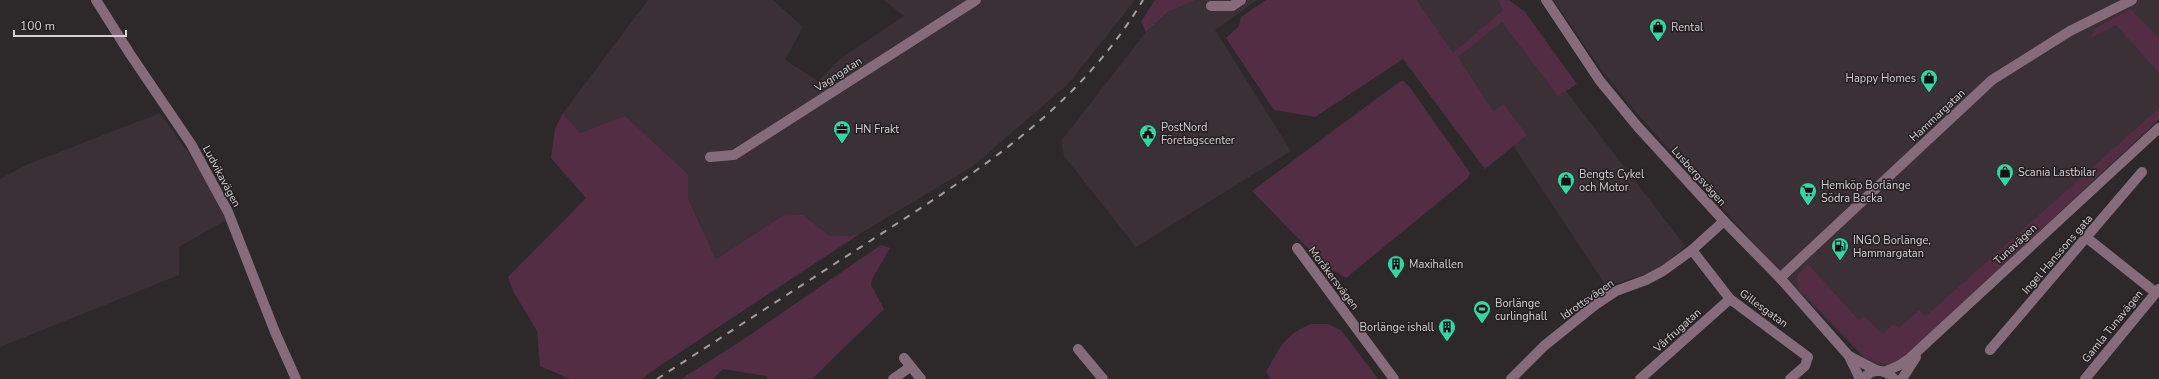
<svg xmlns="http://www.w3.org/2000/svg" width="2159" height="379" viewBox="0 0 2159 379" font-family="'Nunito Sans',sans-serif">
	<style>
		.built { fill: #3a3035 }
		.green { fill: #532d43 }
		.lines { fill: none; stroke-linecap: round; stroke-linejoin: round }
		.minor { stroke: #866c7a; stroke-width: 10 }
		.rail { stroke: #a29ea0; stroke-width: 2; stroke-dasharray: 7 7; stroke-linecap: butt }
		.labels { text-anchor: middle; stroke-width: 3; stroke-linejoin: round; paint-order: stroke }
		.poi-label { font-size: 11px; fill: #d5d1d3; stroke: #241f21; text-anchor: start }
		.street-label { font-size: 11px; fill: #d5d1d3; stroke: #241f21 }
	</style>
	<rect width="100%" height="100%" fill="#2d292b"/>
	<!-- built -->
	<g class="built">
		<polygon points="648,0 773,0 803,27 785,60 818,81 840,59 904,16 884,0 1135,0 1067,85 973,166 858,235 830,236 803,215 785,214 716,259 688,198 688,174 625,117 580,133 563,113"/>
		<polygon points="1196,0 1257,0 1215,30 1291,151 1136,247 1064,156 1061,141 1146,32 1168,12"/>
		<polygon points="1417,0 1498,0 1503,9 1685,246 1657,271 1606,286"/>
		<polygon points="1554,0 2159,0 2159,120 1901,363 1890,368 1880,367 1863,357 1789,282 1640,117 1602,71"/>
		<polygon points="160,113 201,171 226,220 179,247 179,275 0,347 0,179 26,165"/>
	</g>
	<!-- green -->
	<g class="green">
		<polygon points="1155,0 1196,0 1168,12 1146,32 1141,22"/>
		<polygon points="1266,0 1417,0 1453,53 1503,10 1498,0 1509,0 1525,12 1577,84 1558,96 1502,22 1458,57 1493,111 1504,104 1527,135 1485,169 1403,59 1315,117 1274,110 1226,38 1239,26 1241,17"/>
		<polygon points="2130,9 2159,38 2159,73 2116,25 2090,38 2096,28"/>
		<polygon points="1403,81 1409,86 1470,173 1467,179 1346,278 1324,265 1252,191 1399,82"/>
		<path d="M2159 108V119L1901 360C1887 367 1879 364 1865 357L1800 290 1796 281 1798 274 1808 264 1859 320 1864 316 1882 334 1894 324 1899 328 1919 310 1926 316Z"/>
		<polygon points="563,113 580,133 625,116 688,174 688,198 716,259 785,214 803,215 830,236 858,235 664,363 642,379 570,379 540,366 537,331 513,291 508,277 586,198 551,158 555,129"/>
		<polygon points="881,245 890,248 872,279 871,285 884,309 812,379 768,379 766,376 723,369 713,379 681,379 741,341"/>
		<path d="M1311 324H1328L1341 330 1378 379H1271L1266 372C1280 348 1283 336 1311 324Z"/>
	</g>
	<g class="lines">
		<!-- minor -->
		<g class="minor">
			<polyline points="96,0 130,54 191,144 228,212 275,332 296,379"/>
			<polyline points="1546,0 1600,81 1638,127 1724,221 1780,278 1849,356 1860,379"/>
			<polyline points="1211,6 1232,6 1241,0"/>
			<polyline points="710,157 734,155 976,0"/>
			<polyline points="2087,238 2155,292"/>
			<polyline points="1297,248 1394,379"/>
			<polyline points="1692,250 1730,299 1808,357 1805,366 1790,379"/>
			<polyline points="1780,278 1992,80 2070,31 2132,0"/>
			<polyline points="1078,349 1103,379"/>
			<polyline points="1990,350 2142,172"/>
			<polyline points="1849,356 1878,371"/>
			<polyline points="904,358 921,379"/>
			<polyline points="1884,372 1900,365 1910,358 2159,128"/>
			<polyline points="893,379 910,367"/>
			<polyline points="1511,379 1544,346 1595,305 1616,291 1646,280 1663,271 1692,250 1724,221"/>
			<polyline points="1640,379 1730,299"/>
			<path d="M1863 379C1872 368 1885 368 1894 379"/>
			<polyline points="1902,379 1916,357"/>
			<polyline points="2085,379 2159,289"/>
		</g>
		<!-- rail -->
		<path class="rail" d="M657 379C727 334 797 288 867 243 973 174 1076 112 1143 0"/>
	</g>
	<!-- icons -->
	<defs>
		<g id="shop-pin" transform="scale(0.9)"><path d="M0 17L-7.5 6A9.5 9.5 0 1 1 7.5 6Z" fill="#37d4a6" stroke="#241f21"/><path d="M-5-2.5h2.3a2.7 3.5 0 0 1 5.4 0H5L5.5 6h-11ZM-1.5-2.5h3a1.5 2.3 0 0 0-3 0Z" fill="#111"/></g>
		<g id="office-pin" transform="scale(0.9)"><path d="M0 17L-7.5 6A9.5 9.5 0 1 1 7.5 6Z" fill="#37d4a6" stroke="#241f21"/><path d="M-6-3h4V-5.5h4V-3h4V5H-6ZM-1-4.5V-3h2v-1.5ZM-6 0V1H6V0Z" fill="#111"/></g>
		<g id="civic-pin" transform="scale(0.9)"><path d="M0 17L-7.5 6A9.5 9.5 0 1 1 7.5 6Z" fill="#37d4a6" stroke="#241f21"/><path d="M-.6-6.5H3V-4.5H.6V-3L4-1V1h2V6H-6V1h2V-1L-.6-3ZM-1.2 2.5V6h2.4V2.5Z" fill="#111"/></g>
		<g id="supermarket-pin" transform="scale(0.9)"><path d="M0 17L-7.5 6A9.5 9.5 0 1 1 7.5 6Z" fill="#37d4a6" stroke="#241f21"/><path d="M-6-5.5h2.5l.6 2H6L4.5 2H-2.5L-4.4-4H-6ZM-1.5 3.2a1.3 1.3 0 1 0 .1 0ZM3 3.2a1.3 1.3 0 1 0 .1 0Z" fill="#111"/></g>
		<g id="fuel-pin" transform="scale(0.9)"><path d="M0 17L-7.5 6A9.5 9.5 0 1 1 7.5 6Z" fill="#37d4a6" stroke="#241f21"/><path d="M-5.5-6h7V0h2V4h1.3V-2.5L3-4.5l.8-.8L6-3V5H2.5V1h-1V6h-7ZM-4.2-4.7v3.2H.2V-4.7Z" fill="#111"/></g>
		<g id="building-pin" transform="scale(0.9)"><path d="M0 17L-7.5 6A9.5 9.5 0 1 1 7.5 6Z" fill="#37d4a6" stroke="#241f21"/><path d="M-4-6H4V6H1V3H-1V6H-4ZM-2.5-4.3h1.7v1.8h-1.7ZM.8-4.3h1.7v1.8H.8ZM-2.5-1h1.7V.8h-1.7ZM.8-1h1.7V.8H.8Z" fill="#111"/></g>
		<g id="stadium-pin" transform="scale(0.9)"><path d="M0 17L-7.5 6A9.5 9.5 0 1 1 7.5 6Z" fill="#37d4a6" stroke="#241f21"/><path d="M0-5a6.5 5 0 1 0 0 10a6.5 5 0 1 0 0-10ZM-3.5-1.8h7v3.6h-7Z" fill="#111"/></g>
	</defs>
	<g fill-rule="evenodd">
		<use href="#shop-pin" x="1658" y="27"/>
		<use href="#shop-pin" x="1929" y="78"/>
		<use href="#office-pin" x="842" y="129"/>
		<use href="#civic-pin" x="1148" y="133"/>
		<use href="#shop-pin" x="2005" y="172"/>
		<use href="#shop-pin" x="1566" y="180"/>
		<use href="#supermarket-pin" x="1808" y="191"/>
		<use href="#fuel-pin" x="1840" y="246"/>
		<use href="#building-pin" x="1396" y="264"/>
		<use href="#stadium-pin" x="1482" y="309"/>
		<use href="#building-pin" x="1447" y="327"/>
	</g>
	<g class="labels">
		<!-- poi labels -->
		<g class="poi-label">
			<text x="1671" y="31">Rental</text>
			<text x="1916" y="82" text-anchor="end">Happy Homes</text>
			<text x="1161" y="131">PostNord<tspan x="1161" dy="13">Företagscenter</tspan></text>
			<text x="855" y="133">HN Frakt</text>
			<text x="2018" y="176">Scania Lastbilar</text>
			<text x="1579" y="178">Bengts Cykel<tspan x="1579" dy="13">och Motor</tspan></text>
			<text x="1821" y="189">Hemköp Borlänge<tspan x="1821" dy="13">Södra Backa</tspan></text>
			<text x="1853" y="244">INGO Borlänge,<tspan x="1853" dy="13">Hammargatan</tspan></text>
			<text x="1409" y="268">Maxihallen</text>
			<text x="1495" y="307">Borlänge<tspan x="1495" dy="13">curlinghall</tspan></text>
			<text x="1434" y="331" text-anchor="end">Borlänge ishall</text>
		</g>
		<!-- street labels -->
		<g class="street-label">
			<text transform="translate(838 74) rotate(-33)" y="4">Vagngatan</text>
			<text transform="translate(1937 115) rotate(-43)" y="4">Hammargatan</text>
			<text transform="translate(222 176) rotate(62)" y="4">Ludvikavägen</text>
			<text transform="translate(1699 176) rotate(48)" y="4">Lusbergsvägen</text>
			<text transform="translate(2015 244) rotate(-43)" y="4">Tunavägen</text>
			<text transform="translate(2057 254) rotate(-49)" y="4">Ingel Hanssons gata</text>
			<text transform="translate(1334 278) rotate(53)" y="4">Moråkersvägen</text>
			<text transform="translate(1587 299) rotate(-35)" y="4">Idrottsvägen</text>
			<text transform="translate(1764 308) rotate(36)" y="4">Gillesgatan</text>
			<text transform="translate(2112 326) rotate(-51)" y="4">Gamla Tunavägen</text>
			<text transform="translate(1677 330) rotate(-42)" y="4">Vårfrugatan</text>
		</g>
	</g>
	<!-- scale -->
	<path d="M14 30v6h112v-6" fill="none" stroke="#d5d1d3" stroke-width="2"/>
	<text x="20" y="30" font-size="12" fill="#d5d1d3" stroke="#241f21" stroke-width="3" paint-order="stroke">100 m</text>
</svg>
